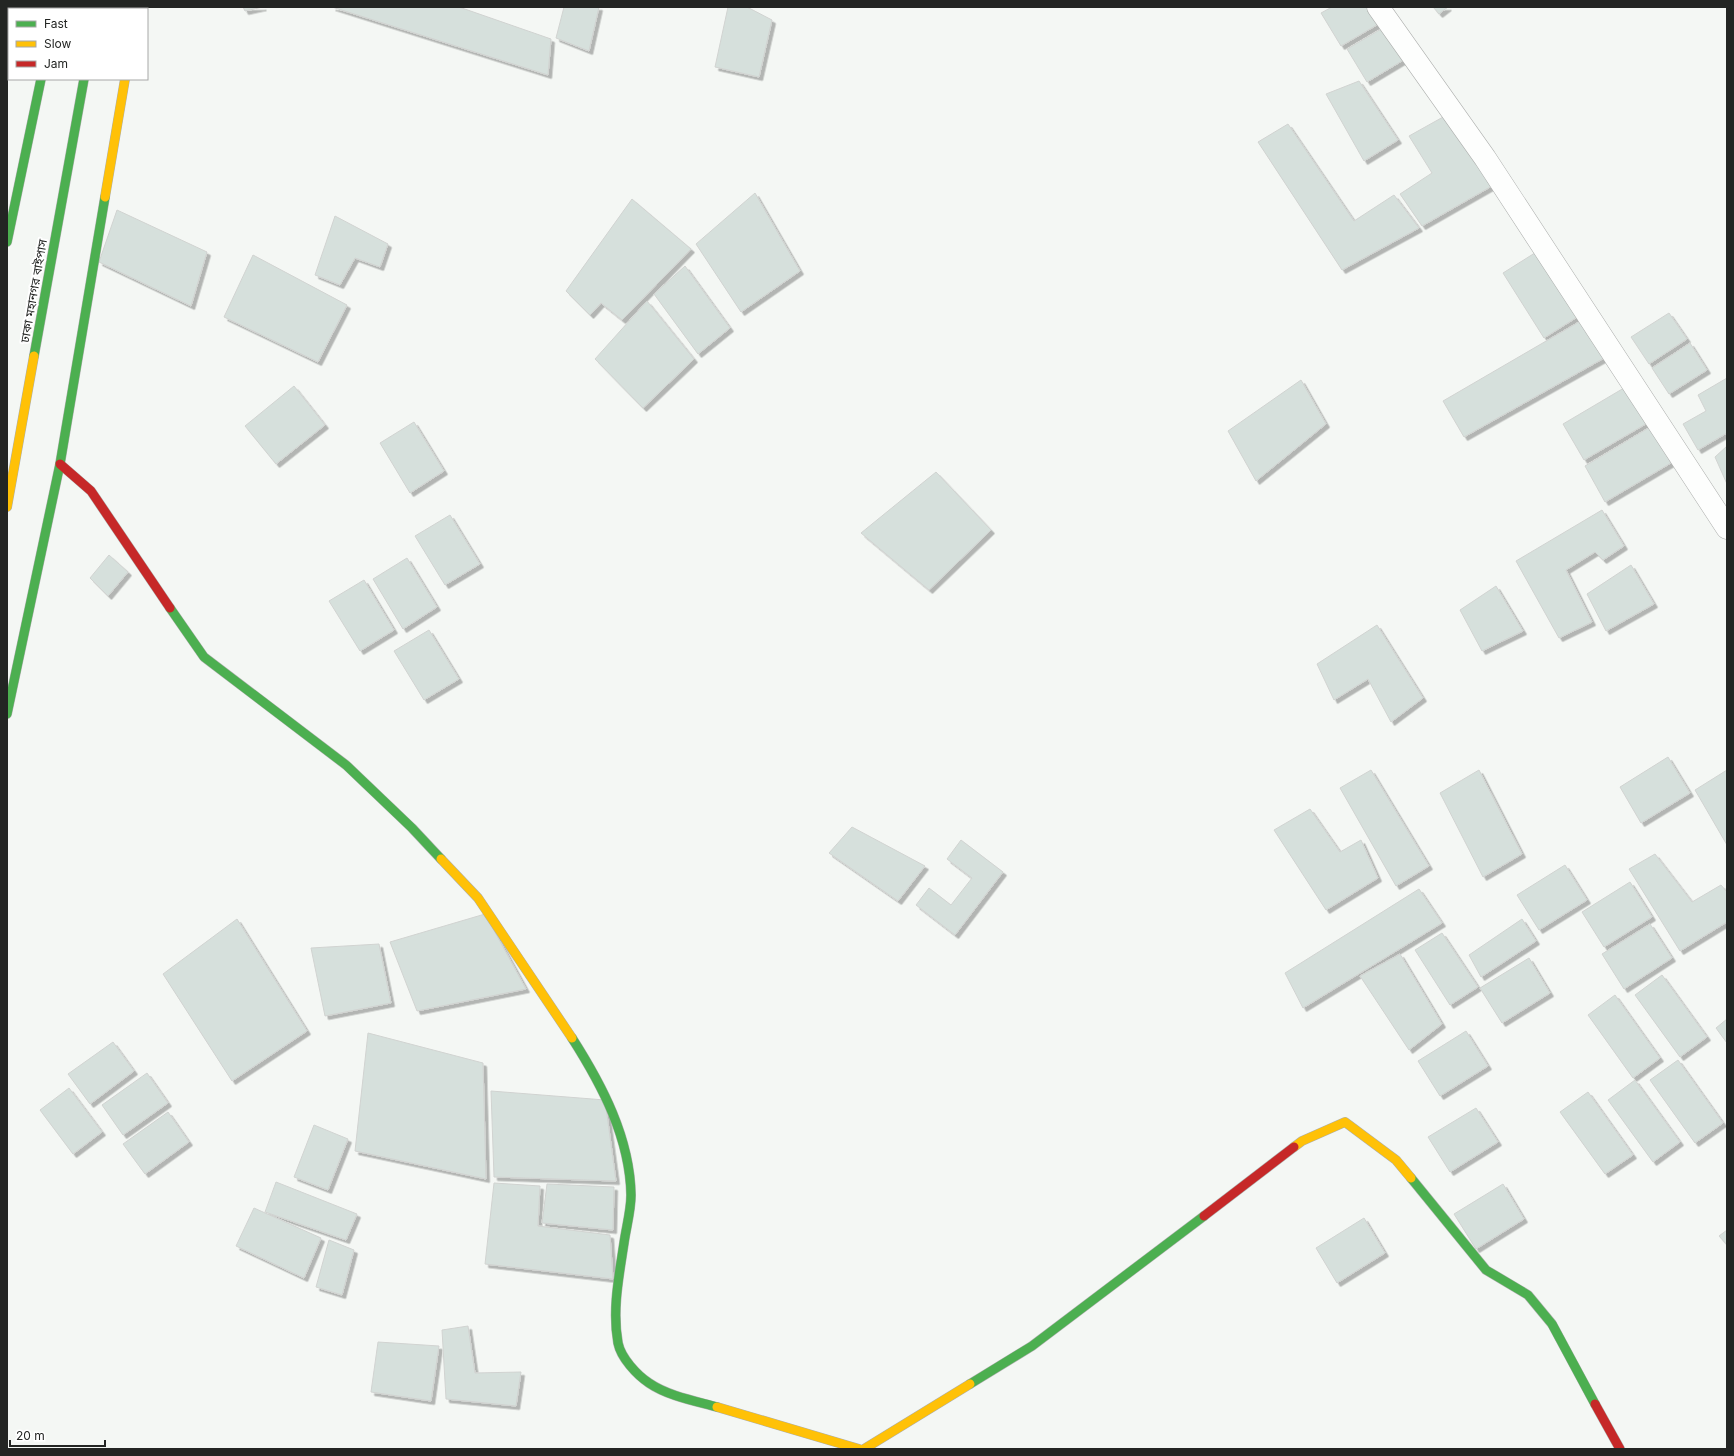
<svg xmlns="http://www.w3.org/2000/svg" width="1734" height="1456" viewBox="0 0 1734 1456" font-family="Inter,'Noto Sans Bengali',sans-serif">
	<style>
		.building { fill: #d6e0dc; stroke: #d1d3d1; filter: url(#shadow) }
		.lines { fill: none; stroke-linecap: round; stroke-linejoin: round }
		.street-casing { stroke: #adafad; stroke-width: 23 }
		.fast-casing { stroke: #adafad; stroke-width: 10 }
		.slow-casing { stroke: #adafad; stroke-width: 10 }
		.jam-casing { stroke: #adafad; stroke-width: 10 }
		.street { stroke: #fdfefd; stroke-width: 22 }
		.fast { stroke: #4caf50; stroke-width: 9 }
		.slow { stroke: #ffc107; stroke-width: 9 }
		.jam { stroke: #c62828; stroke-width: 9 }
		.labels { text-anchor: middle; stroke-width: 4; stroke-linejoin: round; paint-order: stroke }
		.street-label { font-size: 12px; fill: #232523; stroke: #fff }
	</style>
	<defs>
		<filter id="shadow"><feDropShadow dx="3.5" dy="3.5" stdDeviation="0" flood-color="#0004"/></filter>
	</defs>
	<rect width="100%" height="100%" fill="#f4f7f4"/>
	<!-- building -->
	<g class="building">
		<polygon points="243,7 263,7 245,11"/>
		<polygon points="332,7 459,7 551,39 548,75"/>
		<polygon points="564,7 599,7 589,51 556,38"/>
		<polygon points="728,7 747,7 772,20 759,77 715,67"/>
		<polygon points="1332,7 1373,7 1382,22 1341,46 1321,13"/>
		<polygon points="1433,7 1448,7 1439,14"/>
		<polygon points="1388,25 1407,58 1367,82 1347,49"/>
		<polygon points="1359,81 1398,140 1364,161 1326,94"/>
		<polygon points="1452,112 1499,182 1422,226 1400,194 1432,173 1409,136"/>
		<polygon points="1288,124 1354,221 1394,195 1419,228 1342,270 1258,142"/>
		<polygon points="755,193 800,271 741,312 696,244"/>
		<polygon points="632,199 691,249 622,320 601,303 590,315 566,291"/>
		<polygon points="117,210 207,252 191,306 99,262"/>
		<polygon points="335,216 388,244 380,267 355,258 340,285 315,275"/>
		<polygon points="1538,251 1579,316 1544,338 1503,273"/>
		<polygon points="253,255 347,305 318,362 224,317"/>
		<polygon points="685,266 730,328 698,354 654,294"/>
		<polygon points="647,301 694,359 643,408 595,359"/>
		<polygon points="1669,313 1687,339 1649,364 1631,337"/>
		<polygon points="1584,319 1606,357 1464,437 1443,401"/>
		<polygon points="1690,343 1707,370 1669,394 1652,368"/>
		<polygon points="1727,378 1727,433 1698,450 1683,424 1706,411 1698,395"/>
		<polygon points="1301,380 1326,424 1256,481 1228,431"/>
		<polygon points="1629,385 1651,421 1584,460 1563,424"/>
		<polygon points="294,386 325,425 276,464 245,426"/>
		<polygon points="414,422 444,471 410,493 380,443"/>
		<polygon points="1650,427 1671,463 1605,502 1585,466"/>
		<polygon points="1727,446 1727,484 1715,457"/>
		<polygon points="936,472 991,530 929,590 861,533"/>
		<polygon points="1602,510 1624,546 1603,560 1595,552 1566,570 1592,622 1559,638 1516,561"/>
		<polygon points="450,515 480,564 445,585 415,536"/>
		<polygon points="109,555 128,572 108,596 90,578"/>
		<polygon points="407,558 437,607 403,629 373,579"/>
		<polygon points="1631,565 1654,604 1606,631 1587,594"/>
		<polygon points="364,580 394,630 360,651 329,601"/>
		<polygon points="1496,586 1523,631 1482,651 1460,610"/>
		<polygon points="1377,625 1423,698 1391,722 1368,679 1334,700 1317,664"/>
		<polygon points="429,630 459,679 424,700 394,651"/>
		<polygon points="1668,757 1690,793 1641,823 1620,787"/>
		<polygon points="1371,770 1429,866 1396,886 1340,788"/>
		<polygon points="1479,770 1522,854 1483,877 1440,793"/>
		<polygon points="1727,770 1727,845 1695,790"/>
		<polygon points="1310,809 1340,852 1361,840 1378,878 1326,910 1274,830"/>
		<polygon points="852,827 925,866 898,901 829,853"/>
		<polygon points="961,840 1003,872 955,935 916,905 929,888 951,905 972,878 947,859"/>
		<polygon points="1655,854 1692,902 1721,885 1727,892 1727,922 1680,951 1629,869"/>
		<polygon points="1565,865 1587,900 1539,930 1517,895"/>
		<polygon points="1630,882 1652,917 1604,947 1582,912"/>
		<polygon points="1419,889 1442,923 1303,1008 1285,973"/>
		<polygon points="485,914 526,989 417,1011 390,942"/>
		<polygon points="237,919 307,1031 232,1081 163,974"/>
		<polygon points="1522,919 1536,941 1481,977 1469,955"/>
		<polygon points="1650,924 1672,958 1624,989 1602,954"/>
		<polygon points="1442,933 1478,987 1450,1005 1415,950"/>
		<polygon points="379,944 391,1003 325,1016 311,948"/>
		<polygon points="1400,954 1442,1024 1409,1050 1360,976"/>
		<polygon points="1529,958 1550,993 1502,1023 1480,988"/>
		<polygon points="1662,975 1707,1037 1680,1057 1635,995"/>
		<polygon points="1615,995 1660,1058 1633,1078 1588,1015"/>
		<polygon points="1727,1019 1727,1043 1716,1028"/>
		<polygon points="1466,1031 1488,1066 1440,1096 1418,1061"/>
		<polygon points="368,1033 483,1063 486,1179 355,1151"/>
		<polygon points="113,1042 134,1071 90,1104 68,1074"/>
		<polygon points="1678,1060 1723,1123 1695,1143 1650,1080"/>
		<polygon points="147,1073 168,1103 123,1135 102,1105"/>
		<polygon points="1635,1080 1680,1142 1653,1162 1608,1100"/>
		<polygon points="69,1088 102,1132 73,1154 40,1110"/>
		<polygon points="491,1091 605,1100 616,1181 494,1177"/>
		<polygon points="1588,1092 1633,1155 1605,1174 1560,1112"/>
		<polygon points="1476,1108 1498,1142 1450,1172 1428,1137"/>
		<polygon points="168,1112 189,1142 145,1174 123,1144"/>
		<polygon points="314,1125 348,1139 328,1190 294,1177"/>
		<polygon points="276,1182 357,1214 346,1240 265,1212"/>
		<polygon points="494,1183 540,1186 538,1226 610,1235 613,1279 485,1264"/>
		<polygon points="547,1184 614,1187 613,1230 542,1223"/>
		<polygon points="1503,1184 1524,1219 1476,1249 1454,1214"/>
		<polygon points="254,1208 321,1238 304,1278 236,1246"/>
		<polygon points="1364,1218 1385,1253 1337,1283 1316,1248"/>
		<polygon points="1727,1230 1727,1245 1719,1236"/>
		<polygon points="329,1240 354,1250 342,1295 316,1287"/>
		<polygon points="468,1326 475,1373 521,1372 516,1406 446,1399 442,1330"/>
		<polygon points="378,1342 439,1346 431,1401 371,1392"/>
	</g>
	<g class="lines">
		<!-- street casing -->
		<g class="street-casing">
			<polyline id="street" points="1378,7 1485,158 1727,528"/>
		</g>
		<!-- fast casing -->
		<g class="fast-casing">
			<g id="fast">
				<polyline points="16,7 16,9"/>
				<polyline points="7,52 9,42"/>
				<polyline points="7,242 41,79"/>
				<polyline points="34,356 84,79"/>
				<polyline points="170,608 204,657 346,765 412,828 441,859"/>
				<polyline points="7,714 60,464 105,197"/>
				<path d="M572 1038C602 1085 630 1138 631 1195 631 1211 626 1228 624 1243 619 1276 612 1310 618 1343 621 1358 637 1375 649 1383 668 1396 695 1401 717 1407"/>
				<polyline points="1411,1178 1486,1270 1528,1295 1552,1324 1595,1404"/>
				<polyline points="970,1384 1032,1346 1204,1216"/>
			</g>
		</g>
		<!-- slow casing -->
		<g class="slow-casing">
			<g id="slow">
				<polyline points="97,9 98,7"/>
				<polyline points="138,9 139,7"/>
				<polyline points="105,197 125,79"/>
				<polyline points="7,507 34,356"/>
				<polyline points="441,859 478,898 572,1038"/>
				<polyline points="1294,1147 1302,1141 1345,1122 1396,1160 1411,1178"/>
				<polyline points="717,1407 859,1449"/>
				<polyline points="864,1449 970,1384"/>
			</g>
		</g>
		<!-- jam casing -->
		<g class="jam-casing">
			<g id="jam">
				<polyline points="53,9 54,7"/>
				<polyline points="60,464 91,491 170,608"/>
				<polyline points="1204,1216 1294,1147"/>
				<polyline points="1595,1404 1620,1449"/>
			</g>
		</g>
		<!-- street -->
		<use href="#street" class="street"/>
		<!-- fast -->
		<use href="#fast" class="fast"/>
		<!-- slow -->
		<use href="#slow" class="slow"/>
		<!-- jam -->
		<use href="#jam" class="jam"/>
	</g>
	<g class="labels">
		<!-- street labels -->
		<g class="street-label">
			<text transform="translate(34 291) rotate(-80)" y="4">ঢাকা মহানগর বাইপাস</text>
		</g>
	</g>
	<!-- border -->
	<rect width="1734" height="1456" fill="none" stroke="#232523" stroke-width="16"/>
	<!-- legend -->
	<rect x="8" y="8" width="140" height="72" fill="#ffffff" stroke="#a7a8a7"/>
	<rect x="16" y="21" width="20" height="6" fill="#4caf50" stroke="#a7a8a7"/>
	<text x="44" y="28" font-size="12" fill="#232523">Fast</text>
	<rect x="16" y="41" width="20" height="6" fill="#ffc107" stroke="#a7a8a7"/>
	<text x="44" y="48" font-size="12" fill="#232523">Slow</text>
	<rect x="16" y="61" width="20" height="6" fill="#c62828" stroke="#a7a8a7"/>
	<text x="44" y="68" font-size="12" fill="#232523">Jam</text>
	<!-- scale -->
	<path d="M10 1440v6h95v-6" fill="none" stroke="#232523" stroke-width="2"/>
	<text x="16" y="1440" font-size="12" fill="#232523" stroke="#ffffff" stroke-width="3" paint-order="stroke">20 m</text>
</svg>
